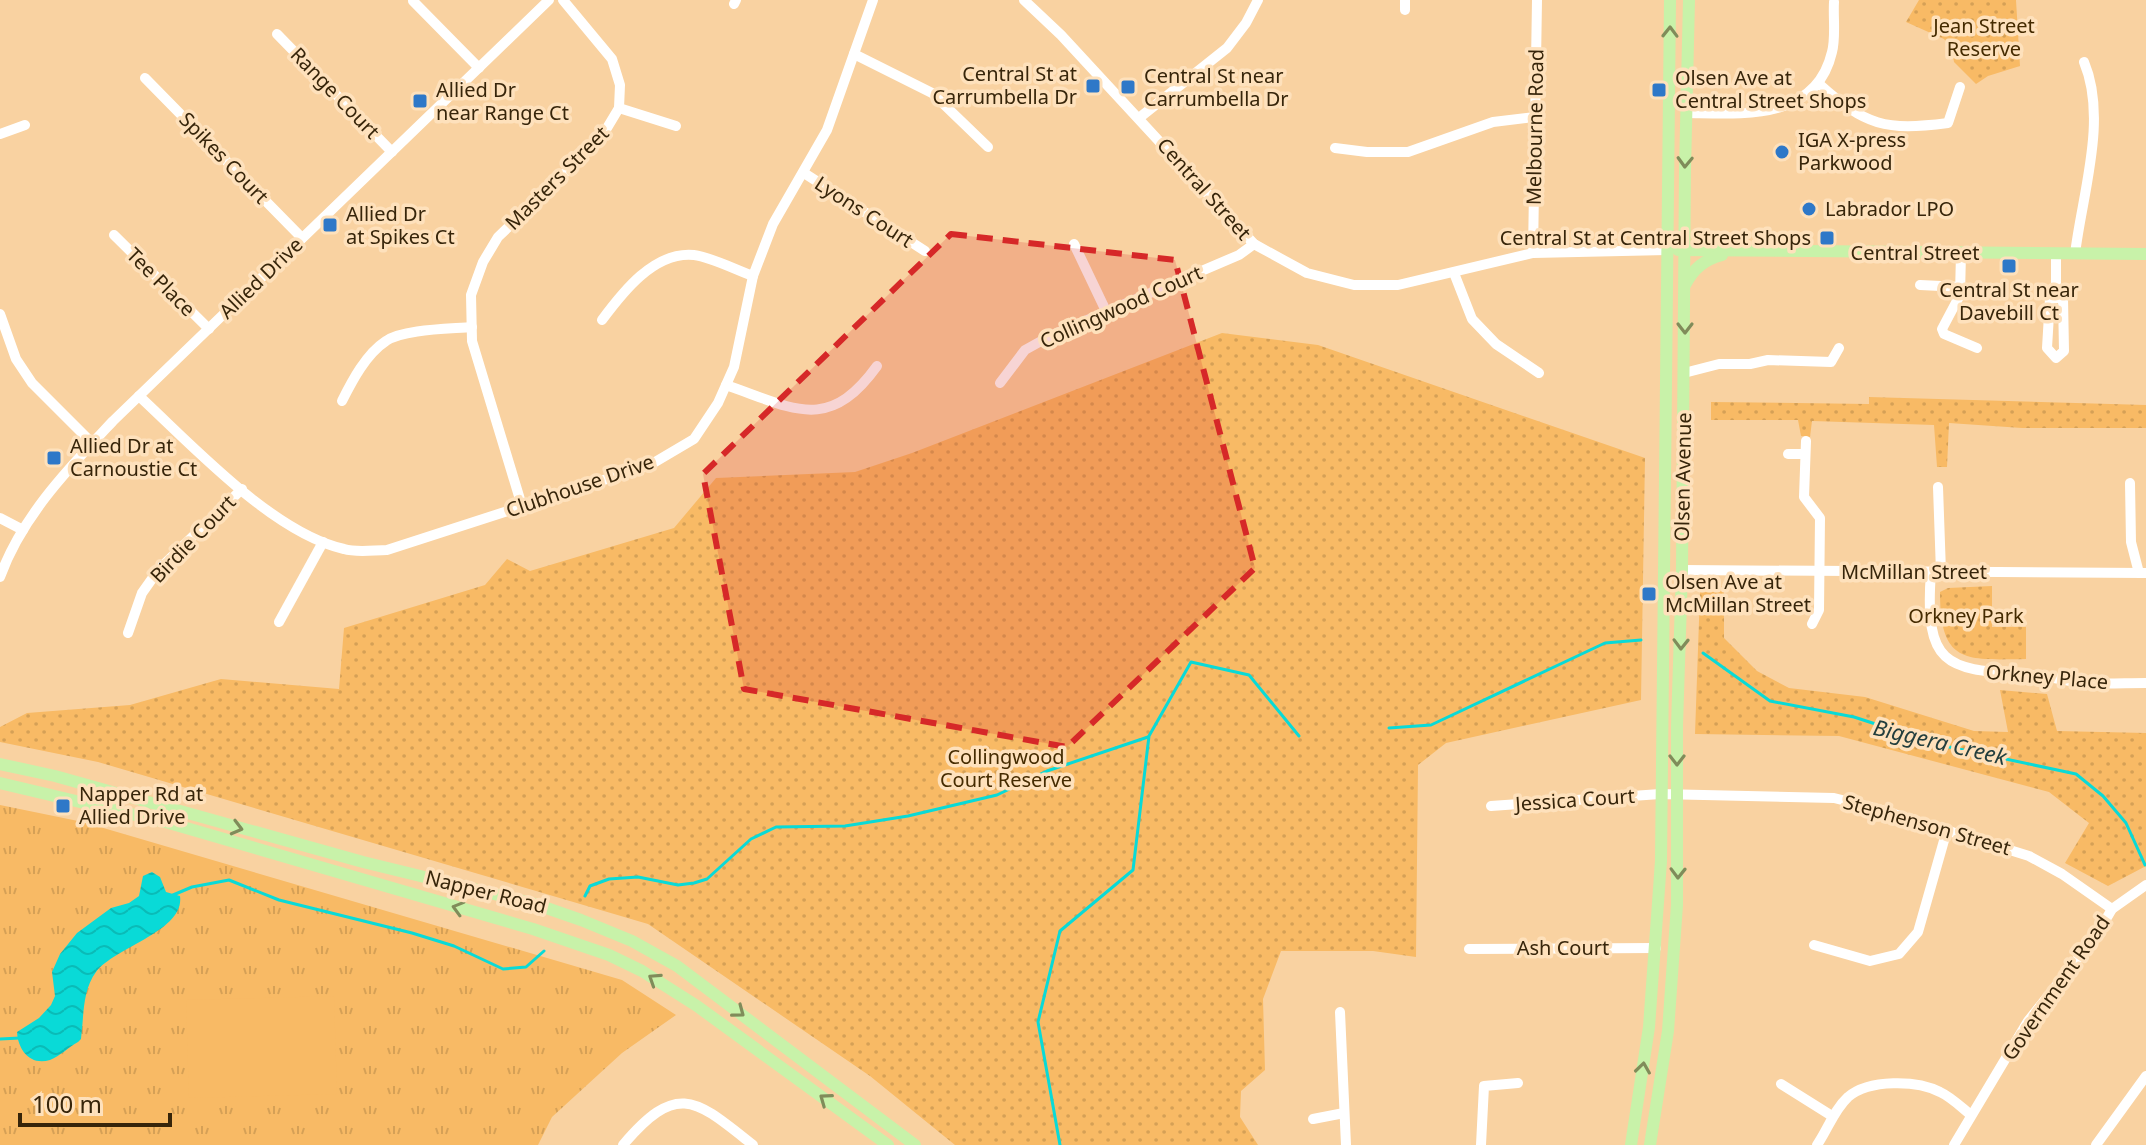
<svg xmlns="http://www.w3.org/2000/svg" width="2146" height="1145" viewBox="0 0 2146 1145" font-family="'Noto Sans',sans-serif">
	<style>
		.grass { fill: url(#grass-tufts) }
		.park { fill: url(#park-dots) }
		.pitch { fill: #f8ba65 }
		.water { fill: url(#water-waves) }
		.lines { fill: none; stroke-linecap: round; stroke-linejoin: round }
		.stream { stroke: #09dad7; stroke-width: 3 }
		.minor { stroke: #fff; stroke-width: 10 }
		.major { stroke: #c8f2a9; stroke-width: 12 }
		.oneway { stroke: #808c5a }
		.marked { fill: #d62828; fill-opacity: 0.2; stroke: #d62828; stroke-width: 6; stroke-dasharray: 16 10; stroke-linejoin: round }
		.poi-dot { fill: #2e78c8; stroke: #fee1bc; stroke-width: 3 }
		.labels { text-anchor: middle; stroke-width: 7; stroke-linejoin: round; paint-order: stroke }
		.park-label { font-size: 20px; fill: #452b00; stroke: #fee1bc }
		.poi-label { font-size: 20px; fill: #37250a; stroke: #fee1bc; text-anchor: start }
		.street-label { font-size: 20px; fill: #37250a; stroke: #fee1bc }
		.water-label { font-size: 22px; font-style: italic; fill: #233e3d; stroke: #fee1bc }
	</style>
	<defs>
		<pattern id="grass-tufts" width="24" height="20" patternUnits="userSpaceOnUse" patternTransform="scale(2)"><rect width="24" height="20" fill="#f8ba65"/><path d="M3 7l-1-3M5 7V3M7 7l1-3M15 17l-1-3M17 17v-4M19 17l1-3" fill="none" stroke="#d5a056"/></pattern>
		<pattern id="park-dots" width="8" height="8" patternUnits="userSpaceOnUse" patternTransform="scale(2)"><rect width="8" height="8" fill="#f8ba65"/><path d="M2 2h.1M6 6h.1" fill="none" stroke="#d5a056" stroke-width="1.8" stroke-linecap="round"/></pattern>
		<pattern id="water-waves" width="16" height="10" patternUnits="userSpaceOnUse" patternTransform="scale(2)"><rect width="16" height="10" fill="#09dad7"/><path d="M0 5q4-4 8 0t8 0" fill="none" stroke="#0abbb7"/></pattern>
	</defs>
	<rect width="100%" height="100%" fill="#f9d2a1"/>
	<!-- grass -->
	<polygon class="grass" points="0,805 83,822 622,980 676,1015 622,1053 552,1117 538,1145 0,1145"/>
	<!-- park -->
	<g class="park">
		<polygon points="1919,0 2016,0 2020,66 1988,76 1976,84 1954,62 1952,50 1944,39 1906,22"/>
		<polygon points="1222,333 1318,345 1645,458 1641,700 1446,743 1418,765 1416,957 1373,951 1281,951 1263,999 1265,1070 1241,1091 1240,1117 1258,1145 955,1145 870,1076 648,924 98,762 0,742 0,727 27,713 130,705 221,679 339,689 344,628 485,585 507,559 530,571 674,528 716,478 855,472 912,453"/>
		<polygon points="1869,397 2146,405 2146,428 2022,428 1949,423 1947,467 1937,467 1934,425 1812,421 1810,437 1801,436 1798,420 1711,420 1711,402 1869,404"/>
		<polygon points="1705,586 1724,586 1724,638 1757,671 1789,688 1865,697 1974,731 2008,732 2000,690 2047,694 2057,731 2146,733 2146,866 2108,886 2065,863 2089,823 2049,792 1839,736 1695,734 1700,592"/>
		<path d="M1992 586V627H2026V659C1965 660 1940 664 1940 592L1948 588Z"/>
	</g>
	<!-- pitch -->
	<polygon class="pitch" points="334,996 337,1094 189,1098 186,1000"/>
	<!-- water -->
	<path class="water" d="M152 872 160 877 166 892 180 896C185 931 115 947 96 972 82 991 84 1016 81 1039L78 1042C69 1047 60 1056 50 1060 30 1066 18 1050 17 1032L39 1018 51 1005 55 996 52 972 60 954 77 933 111 908 129 903 139 896 143 876Z"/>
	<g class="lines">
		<!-- stream -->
		<g class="stream">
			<polyline points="1703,653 1770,701 1854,717 1940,745 2076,774 2103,796 2126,823 2145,865"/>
			<polyline points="1389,728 1431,725 1605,643 1641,640"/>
			<polyline points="173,895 192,887 229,880 279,900 412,933 454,946 503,969 526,967 544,951"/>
			<polyline points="585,896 590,886 609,879 638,877 678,885 694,883 707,879 751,839 776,827 845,826 908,816 997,795 1047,771 1148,737"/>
			<polyline points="0,1039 20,1038"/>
			<polyline points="1060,1145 1038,1022 1060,931 1133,870 1149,736 1191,662 1249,675 1299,736"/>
		</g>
		<!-- minor -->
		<g class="minor">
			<polyline points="1024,0 1061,35 1254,244 1307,273 1354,285 1398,285 1533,253 1667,250"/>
			<polyline points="413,1 479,68"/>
			<polyline points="734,4 736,0"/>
			<polyline points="1405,10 1405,0"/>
			<polyline points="277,34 392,152"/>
			<polyline points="854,54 932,93 988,147"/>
			<polyline points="145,78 302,238"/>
			<path d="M1819 84C1866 126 1885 131 1948 123L1960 87"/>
			<polyline points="619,108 676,126"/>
			<path d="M1688 113C1743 114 1816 121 1832 52 1836 37 1833 18 1834 2"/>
			<polyline points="1139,118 1227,48 1246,23 1258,0"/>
			<polyline points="0,134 25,125"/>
			<polyline points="1335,148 1367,152 1408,152 1493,122 1535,117"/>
			<polyline points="804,173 925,251"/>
			<polyline points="114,235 209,329"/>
			<polyline points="1074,244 1106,311"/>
			<polyline points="1533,253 1537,0"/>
			<polyline points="1961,253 1960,295 1942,329 1944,334 1977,348"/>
			<polyline points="2056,254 2056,298 2063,298 2064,351 2056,358 2047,348 2050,298 2056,298"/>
			<path d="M2075 254C2082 195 2108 119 2084 62"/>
			<polyline points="1454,273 1472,319 1496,344 1539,373"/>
			<polyline points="1920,285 1961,287"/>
			<polyline points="0,314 16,359 32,383 92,443"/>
			<path d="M602 320C622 293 654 251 694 255 711 257 736 270 753 276"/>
			<polyline points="1684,373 1719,364 1750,364 1768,360 1831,362 1839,348"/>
			<polyline points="1000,383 1025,350 1052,335 1239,255 1254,244"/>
			<path d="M726 385C793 408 828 434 877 366"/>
			<path d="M139 396C193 446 273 533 344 549 357 553 374 550 387 550L650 465 694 439 718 403 734 367 753 276 773 224 827 130 873 0"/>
			<path d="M342 401C352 381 366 354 386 341 403 329 450 329 472 327"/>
			<polyline points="1806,441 1804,497 1820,518 1819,610 1812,624"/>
			<polyline points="1788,454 1805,454"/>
			<polyline points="2130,483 2131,542 2139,573"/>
			<polyline points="1938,487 1941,572"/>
			<polyline points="522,506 472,341 471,295 483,262 498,237 601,138 619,108 620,85 612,59 563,0"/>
			<polyline points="0,518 23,530"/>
			<polyline points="1682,570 2146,573"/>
			<path d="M1931 572C1923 676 1953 668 2040 676 2055 677 2069 682 2083 683 2104 684 2125 683 2146 683"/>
			<path d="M0 577C22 516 69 468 113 421L549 0"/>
			<polyline points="279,622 323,542"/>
			<polyline points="128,633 142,593 159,569 242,489"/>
			<polyline points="1491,806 1660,794 1834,798 1878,809 2029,856 2062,874 2112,909"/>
			<polyline points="1814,945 1870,961 1899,954 1918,932 1947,830"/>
			<polyline points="1469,949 1656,948"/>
			<polyline points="1340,1012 1346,1145"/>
			<polyline points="1781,1084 1832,1116"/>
			<polyline points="1313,1119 1344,1113"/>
			<path d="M623 1145C678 1080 696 1100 753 1145"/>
			<polyline points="1481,1145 1484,1086 1518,1083"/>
			<path d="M1817 1145C1828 1129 1834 1110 1848 1097 1869 1079 1917 1080 1940 1092 1951 1097 1961 1107 1971 1115"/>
			<polyline points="1954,1145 2028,1021 2096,936 2112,909 2146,885"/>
			<polyline points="2096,1145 2146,1076"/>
		</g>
		<!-- major -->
		<g class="major">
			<polyline points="1678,250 2146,254"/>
			<path d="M1685 285C1694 268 1704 260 1722 255"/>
			<polyline points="0,764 55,776 363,862 535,904 581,920 632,941 677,966 915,1145"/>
			<polyline points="0,783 169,823 533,929 609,955 642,971 697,1006 888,1145"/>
			<polyline points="1631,1145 1649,1027 1661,861 1670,0"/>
			<polyline points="1650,1145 1668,1031 1677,905 1677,725 1682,570 1685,169 1689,0"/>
		</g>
	</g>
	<!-- one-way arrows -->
	<defs><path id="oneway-chevron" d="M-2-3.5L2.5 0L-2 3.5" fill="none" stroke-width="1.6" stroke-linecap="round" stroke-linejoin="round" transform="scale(2)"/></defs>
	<g class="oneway">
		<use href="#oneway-chevron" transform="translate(1670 32) rotate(-89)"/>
		<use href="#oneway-chevron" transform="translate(1685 162) rotate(92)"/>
		<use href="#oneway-chevron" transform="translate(1685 328) rotate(90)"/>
		<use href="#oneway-chevron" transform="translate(1681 644) rotate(91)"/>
		<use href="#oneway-chevron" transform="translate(1677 760) rotate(90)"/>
		<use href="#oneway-chevron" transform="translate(237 828) rotate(15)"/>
		<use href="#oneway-chevron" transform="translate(1678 873) rotate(91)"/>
		<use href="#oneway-chevron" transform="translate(458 908) rotate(-164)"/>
		<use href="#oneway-chevron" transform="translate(654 979) rotate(-147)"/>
		<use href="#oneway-chevron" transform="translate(739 1012) rotate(37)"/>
		<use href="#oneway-chevron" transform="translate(1643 1068) rotate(-82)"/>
		<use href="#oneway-chevron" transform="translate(825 1099) rotate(-144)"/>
	</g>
	<!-- marked area -->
	<path class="marked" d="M951 234 1175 260 1255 568 1067 747 744 689 703 474Z"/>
	<!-- markers -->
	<g class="poi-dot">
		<rect x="1085" y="78" width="16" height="16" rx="4"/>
		<rect x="1120" y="79" width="16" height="16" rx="4"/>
		<rect x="1651" y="82" width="16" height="16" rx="4"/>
		<rect x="412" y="93" width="16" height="16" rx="4"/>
		<circle cx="1782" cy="152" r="8"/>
		<circle cx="1809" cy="209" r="8"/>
		<rect x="322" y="217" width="16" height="16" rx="4"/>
		<rect x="1819" y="230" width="16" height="16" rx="4"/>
		<rect x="2001" y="258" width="16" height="16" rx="4"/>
		<rect x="46" y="450" width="16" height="16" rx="4"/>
		<rect x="1641" y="586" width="16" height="16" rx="4"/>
		<rect x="55" y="798" width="16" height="16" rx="4"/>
	</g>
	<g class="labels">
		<!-- park labels -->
		<g class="park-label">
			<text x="1984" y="33">Jean Street<tspan x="1984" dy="23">Reserve</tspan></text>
			<text x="1966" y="623">Orkney Park</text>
			<text x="1006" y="764">Collingwood<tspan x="1006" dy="23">Court Reserve</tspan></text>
		</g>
		<!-- poi labels -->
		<g class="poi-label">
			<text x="1077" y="81" text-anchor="end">Central St at<tspan x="1077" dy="23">Carrumbella Dr</tspan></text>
			<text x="1144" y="83">Central St near<tspan x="1144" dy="23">Carrumbella Dr</tspan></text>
			<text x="1675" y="85">Olsen Ave at<tspan x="1675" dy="23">Central Street Shops</tspan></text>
			<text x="436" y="97">Allied Dr<tspan x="436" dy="23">near Range Ct</tspan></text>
			<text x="1798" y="147">IGA X-press<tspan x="1798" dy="23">Parkwood</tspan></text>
			<text x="1825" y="216">Labrador LPO</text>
			<text x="346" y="221">Allied Dr<tspan x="346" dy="23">at Spikes Ct</tspan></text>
			<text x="1811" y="245" text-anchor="end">Central St at Central Street Shops</text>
			<text x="2009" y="297" text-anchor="middle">Central St near<tspan x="2009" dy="23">Davebill Ct</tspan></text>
			<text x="70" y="453">Allied Dr at<tspan x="70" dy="23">Carnoustie Ct</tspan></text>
			<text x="1665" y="589">Olsen Ave at<tspan x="1665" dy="23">McMillan Street</tspan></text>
			<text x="79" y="801">Napper Rd at<tspan x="79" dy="23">Allied Drive</tspan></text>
		</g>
		<!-- street labels -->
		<g class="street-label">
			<text transform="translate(335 93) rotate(46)" y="7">Range Court</text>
			<text transform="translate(1535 127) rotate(-89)" y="7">Melbourne Road</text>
			<text transform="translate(224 158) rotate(46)" y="7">Spikes Court</text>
			<text transform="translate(557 178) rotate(-45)" y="7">Masters Street</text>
			<text transform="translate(1204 189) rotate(48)" y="7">Central Street</text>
			<text transform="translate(864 212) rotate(33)" y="7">Lyons Court</text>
			<text x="1915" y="260">Central Street</text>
			<text transform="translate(261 278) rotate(-44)" y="7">Allied Drive</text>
			<text transform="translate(161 282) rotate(45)" y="7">Tee Place</text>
			<text transform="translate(1121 307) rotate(-24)" y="7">Collingwood Court</text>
			<text transform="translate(1683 477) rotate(-89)" y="7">Olsen Avenue</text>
			<text transform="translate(580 486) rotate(-19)" y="7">Clubhouse Drive</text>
			<text transform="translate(193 539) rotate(-46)" y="7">Birdie Court</text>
			<text x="1914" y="579">McMillan Street</text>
			<text transform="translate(2047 677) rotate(5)" y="7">Orkney Place</text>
			<text transform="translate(1575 800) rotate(-4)" y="7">Jessica Court</text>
			<text transform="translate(1927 825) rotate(16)" y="7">Stephenson Street</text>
			<text transform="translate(486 892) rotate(14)" y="7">Napper Road</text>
			<text x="1563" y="955">Ash Court</text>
			<text transform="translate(2056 988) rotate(-55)" y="7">Government Road</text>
		</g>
		<!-- water labels -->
		<g class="water-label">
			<text transform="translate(1940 742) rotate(13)" y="8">Biggera Creek</text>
		</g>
	</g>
	<!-- scale -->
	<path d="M20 1113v12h150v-12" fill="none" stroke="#37250a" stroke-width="4"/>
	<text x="32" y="1113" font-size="24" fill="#37250a" stroke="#fee1bc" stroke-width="6" paint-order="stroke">100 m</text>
</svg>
